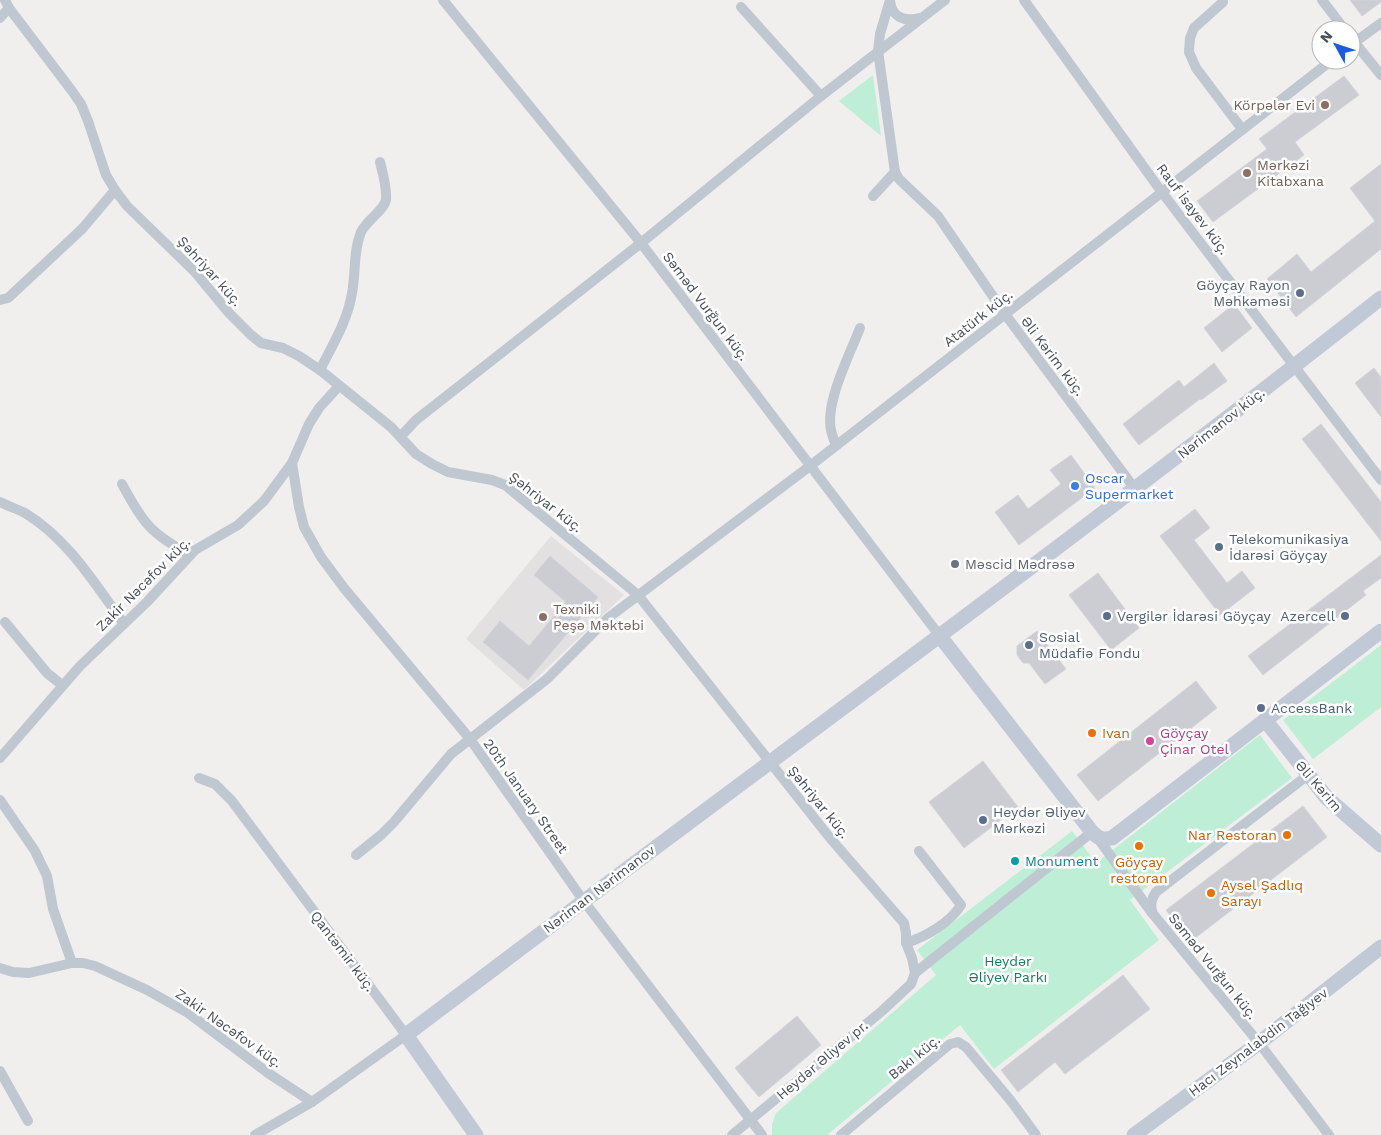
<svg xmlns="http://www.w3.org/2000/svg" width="1381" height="1135" viewBox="0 0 1381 1135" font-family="'Work Sans',sans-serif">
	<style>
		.education { fill: #e2e0e0 }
		.green { fill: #beeed6 }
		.building { fill: #cbcdd3; stroke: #d3d4da }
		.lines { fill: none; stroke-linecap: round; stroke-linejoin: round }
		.street { stroke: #bfc7d0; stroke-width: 10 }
		.secondary { stroke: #c1c9d7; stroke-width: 15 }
		.education-dot { fill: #8d6e63; stroke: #fff; stroke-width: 2 }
		.service-dot { fill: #5c6f8a; stroke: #fff; stroke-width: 2 }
		.shop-dot { fill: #3f7fe0; stroke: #fff; stroke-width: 2 }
		.worship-dot { fill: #6b7280; stroke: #fff; stroke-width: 2 }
		.food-dot { fill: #e8710a; stroke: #fff; stroke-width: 2 }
		.hotel-dot { fill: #d1479c; stroke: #fff; stroke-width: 2 }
		.culture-dot { fill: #0f9aa8; stroke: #fff; stroke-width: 2 }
		.labels { text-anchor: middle; stroke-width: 5; stroke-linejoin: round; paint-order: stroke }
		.education-label { font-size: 14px; fill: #785e54; stroke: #fff; text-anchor: start }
		.street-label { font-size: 14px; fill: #474f5b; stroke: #fff }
		.service-label { font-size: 14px; fill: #4e5e75; stroke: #fff; text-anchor: start }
		.shop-label { font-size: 14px; fill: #366cbe; stroke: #fff; text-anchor: start }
		.worship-label { font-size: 14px; fill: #5b616d; stroke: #fff; text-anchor: start }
		.food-label { font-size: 14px; fill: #c56008; stroke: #fff; text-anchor: start }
		.hotel-label { font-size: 14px; fill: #b23c85; stroke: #fff; text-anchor: start }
		.culture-label { font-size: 14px; fill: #0d838f; stroke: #fff; text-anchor: start }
		.park-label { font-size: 14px; fill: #197b56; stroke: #fff }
	</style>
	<rect width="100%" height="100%" fill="#f1efee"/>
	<!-- education -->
	<polygon class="education" points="551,536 624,595 524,690 466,639"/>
	<!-- green -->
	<g class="green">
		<polygon points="873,75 881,136 839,101"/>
		<polygon points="1381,645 1381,707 1313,759 1283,720"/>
		<polygon points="1260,735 1292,778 1130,900 1159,940 994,1069 960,1025 827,1135 772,1135 772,1124 776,1113 936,975 917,950 1072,831 1096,863"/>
	</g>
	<!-- building -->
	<g class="building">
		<polygon points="1350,0 1381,0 1381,2 1362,16"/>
		<polygon points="1344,76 1359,95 1295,142 1304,155 1213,222 1197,201 1267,149 1259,139"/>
		<polygon points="1381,164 1381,249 1296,317 1267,279 1297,254 1311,272 1375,221 1350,188"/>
		<polygon points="1234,304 1252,328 1222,352 1204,328"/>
		<polygon points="1214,363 1227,381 1201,400 1200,399 1139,445 1123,424 1179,380 1184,387"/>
		<polygon points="1374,368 1381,377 1381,417 1355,383"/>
		<polygon points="1321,424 1381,502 1381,541 1302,439"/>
		<polygon points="1071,455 1095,488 1019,545 995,512 1018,495 1028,509 1061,484 1050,470"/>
		<polygon points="1195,509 1210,528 1194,540 1227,583 1242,571 1255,588 1220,615 1160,536"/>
		<polygon points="1381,555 1381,578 1363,591 1366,595 1263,675 1248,656"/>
		<polygon points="550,556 598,597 528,680 483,642 500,621 529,646 566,602 534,575"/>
		<polygon points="1098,573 1139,628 1111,650 1069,595"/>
		<polygon points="1037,631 1066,669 1045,684 1029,663 1023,663 1017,655 1017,646"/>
		<polygon points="1196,681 1217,708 1098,801 1077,775"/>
		<polygon points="983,761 1018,807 964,848 929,802"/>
		<polygon points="1303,806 1327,837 1190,942 1166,910"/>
		<polygon points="1123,975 1150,1009 1065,1074 1055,1062 1018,1092 1001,1070"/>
		<polygon points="797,1016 821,1045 759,1097 735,1068"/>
	</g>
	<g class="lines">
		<!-- street -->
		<g class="street">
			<polyline points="5,0 9,8 72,91 81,104 88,121 106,175 115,190 127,206 195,272 229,313 251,335 261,343 283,348 299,356 320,370 391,427 416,454 432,464 448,472 492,480 505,485 638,595 830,838 904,923 906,933 906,943 912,958 915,973 911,984 882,1011 732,1135"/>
			<polyline points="443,0 641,243 939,635"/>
			<polyline points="890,0 880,34 878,51 895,172 899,179 938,216 1005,314 1135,489"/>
			<polyline points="1024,0 1161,191 1381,480"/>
			<polyline points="1322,0 1345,30"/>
			<path d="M890 1C892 17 904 22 919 18"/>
			<polyline points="1223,2 1194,28 1190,38 1189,52 1196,68 1242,129"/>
			<polyline points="741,7 821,96"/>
			<polyline points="0,18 9,8"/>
			<polyline points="1351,38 1381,75"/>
			<polyline points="1351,45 1381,23"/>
			<polyline points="873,196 895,172"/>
			<polyline points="0,300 8,298 82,229 115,190"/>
			<path d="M320 370C332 346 348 320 352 293 356 273 353 251 361 232 367 220 384 210 386 200 387 187 383 174 380 162"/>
			<polyline points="401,436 416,420 641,243 821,96 945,0"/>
			<path d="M836 445C834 440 832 435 831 430 825 402 850 354 860 328"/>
			<polyline points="292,463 299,507 304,527 321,557 344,588 470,739 583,900 762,1135"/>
			<path d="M122 484C143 523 150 533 190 555"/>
			<path d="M0 502C8 506 17 509 25 513 68 539 95 584 124 624"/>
			<polyline points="5,622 47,673 62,685"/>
			<polyline points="0,758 80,666 147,602 195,550 238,525 264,501 292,463 309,424 319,408 339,386"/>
			<path d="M1308 775 1156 892C1151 900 1150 905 1153 914L1259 1043 1329 1135"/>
			<polyline points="199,778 215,784 232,801 406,1035 312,1102 255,1135"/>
			<polyline points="0,800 35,851 47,876 53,909 72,963"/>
			<polyline points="1097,837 1152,913"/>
			<polyline points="356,855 381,835 394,822 451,754 547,679 608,618 810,466 1332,60"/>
			<path d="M906 943C925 937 950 923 961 905L919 851"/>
			<polyline points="0,968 13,972 29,973 72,963 83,963 95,966 147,990 188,1013 268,1073 312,1102"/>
			<polyline points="915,973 1092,832"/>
			<polyline points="0,1071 28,1121"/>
			<polyline points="841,1135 950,1044 958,1042 966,1047 1011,1101 1036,1135"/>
		</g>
		<!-- secondary -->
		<g class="secondary">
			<path d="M939 635 1092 832C1099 839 1103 840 1112 838L1381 631"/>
			<polyline points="1265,720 1327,798 1381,845"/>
			<path d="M476 1135 406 1035C730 789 1061 551 1381 298"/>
			<polyline points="1134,1135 1259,1043 1381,947"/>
		</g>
	</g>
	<!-- markers -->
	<g class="education-dot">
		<circle cx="1325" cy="105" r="5"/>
		<circle cx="1247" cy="173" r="5"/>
		<circle cx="543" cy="617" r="5"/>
	</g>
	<g class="service-dot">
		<circle cx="1300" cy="293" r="5"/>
		<circle cx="1219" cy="547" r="5"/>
		<circle cx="1107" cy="616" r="5"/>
		<circle cx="1345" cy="616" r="5"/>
		<circle cx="1029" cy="645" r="5"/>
		<circle cx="1261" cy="708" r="5"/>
		<circle cx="983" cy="820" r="5"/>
	</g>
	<circle class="shop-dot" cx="1075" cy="486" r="5"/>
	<circle class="worship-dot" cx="955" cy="564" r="5"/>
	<g class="food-dot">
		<circle cx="1092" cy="733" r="5"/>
		<circle cx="1287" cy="835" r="5"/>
		<circle cx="1139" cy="846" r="5"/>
		<circle cx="1211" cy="893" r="5"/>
	</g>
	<circle class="hotel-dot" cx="1150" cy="741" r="5"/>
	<circle class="culture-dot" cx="1015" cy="861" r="5"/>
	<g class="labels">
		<!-- education labels -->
		<g class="education-label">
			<text x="1315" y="110" text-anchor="end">Körpələr Evi</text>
			<text x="1257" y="170">Mərkəzi<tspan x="1257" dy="16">Kitabxana</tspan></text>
			<text x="553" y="614">Texniki<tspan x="553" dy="16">Peşə Məktəbi</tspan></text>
		</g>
		<!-- street labels -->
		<g class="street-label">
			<text transform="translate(1193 209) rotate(53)" y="5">Rauf İsayev küç.</text>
			<text transform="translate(210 271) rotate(48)" y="5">Şəhriyar küç.</text>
			<text transform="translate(706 306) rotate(53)" y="5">Səməd Vurğun küç.</text>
			<text transform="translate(978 318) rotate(-38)" y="5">Atatürk küç.</text>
			<text transform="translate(1053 356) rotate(53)" y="5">Əli Kərim küç.</text>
			<text transform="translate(1221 423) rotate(-38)" y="5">Nərimanov küç.</text>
			<text transform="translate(546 502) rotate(38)" y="5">Şəhriyar küç.</text>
			<text transform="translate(143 584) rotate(-45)" y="5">Zakir Nəcəfov küç.</text>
			<text transform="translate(1319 786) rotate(49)" y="5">Əli Kərim</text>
			<text transform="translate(526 796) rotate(55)" y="5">20th January Street</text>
			<text transform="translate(819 802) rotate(51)" y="5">Şəhriyar küç.</text>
			<text transform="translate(599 889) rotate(-37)" y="5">Nəriman Nərimanov</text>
			<text transform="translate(343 951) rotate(53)" y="5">Qantəmir küç.</text>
			<text transform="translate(1213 966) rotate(51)" y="5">Səməd Vurğun küç.</text>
			<text transform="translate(229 1028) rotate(35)" y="5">Zakir Nəcəfov küç.</text>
			<text transform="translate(1258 1042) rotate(-37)" y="5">Hacı Zeynalabdin Tağıyev</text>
			<text transform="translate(914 1057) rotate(-39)" y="5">Bakı küç.</text>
			<text transform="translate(822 1060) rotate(-40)" y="5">Heydər Əliyev pr.</text>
		</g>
		<!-- service labels -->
		<g class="service-label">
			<text x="1290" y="290" text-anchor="end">Göyçay Rayon<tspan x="1290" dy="16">Məhkəməsi</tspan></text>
			<text x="1229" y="544">Telekomunikasiya<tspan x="1229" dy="16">İdarəsi Göyçay</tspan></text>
			<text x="1117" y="621">Vergilər İdarəsi Göyçay</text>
			<text x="1335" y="621" text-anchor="end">Azercell</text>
			<text x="1039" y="642">Sosial<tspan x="1039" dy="16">Müdafiə Fondu</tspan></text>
			<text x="1271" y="713">AccessBank</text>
			<text x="993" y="817">Heydər Əliyev<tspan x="993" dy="16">Mərkəzi</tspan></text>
		</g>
		<!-- shop labels -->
		<g class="shop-label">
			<text x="1085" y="483">Oscar<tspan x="1085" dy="16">Supermarket</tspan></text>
		</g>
		<!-- worship labels -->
		<g class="worship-label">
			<text x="965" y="569">Məscid Mədrəsə</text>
		</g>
		<!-- food labels -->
		<g class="food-label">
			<text x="1102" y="738">Ivan</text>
			<text x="1277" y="840" text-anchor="end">Nar Restoran</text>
			<text x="1139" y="867" text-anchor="middle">Göyçay<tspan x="1139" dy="16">restoran</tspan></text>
			<text x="1221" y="890">Aysel Şadlıq<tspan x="1221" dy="16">Sarayı</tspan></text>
		</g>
		<!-- hotel labels -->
		<g class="hotel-label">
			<text x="1160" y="738">Göyçay<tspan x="1160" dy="16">Çinar Otel</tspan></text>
		</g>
		<!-- culture labels -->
		<g class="culture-label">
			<text x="1025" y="866">Monument</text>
		</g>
		<!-- park labels -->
		<g class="park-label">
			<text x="1008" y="966">Heydər<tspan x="1008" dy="16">Əliyev Parkı</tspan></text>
		</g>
	</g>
	<!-- north arrow -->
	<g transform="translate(1336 45) rotate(310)"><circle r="24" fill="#ffffff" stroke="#b5b9bd"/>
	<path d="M0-4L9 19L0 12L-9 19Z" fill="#1d5adc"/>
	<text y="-8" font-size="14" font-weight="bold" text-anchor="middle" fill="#474f5b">N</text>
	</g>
</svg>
